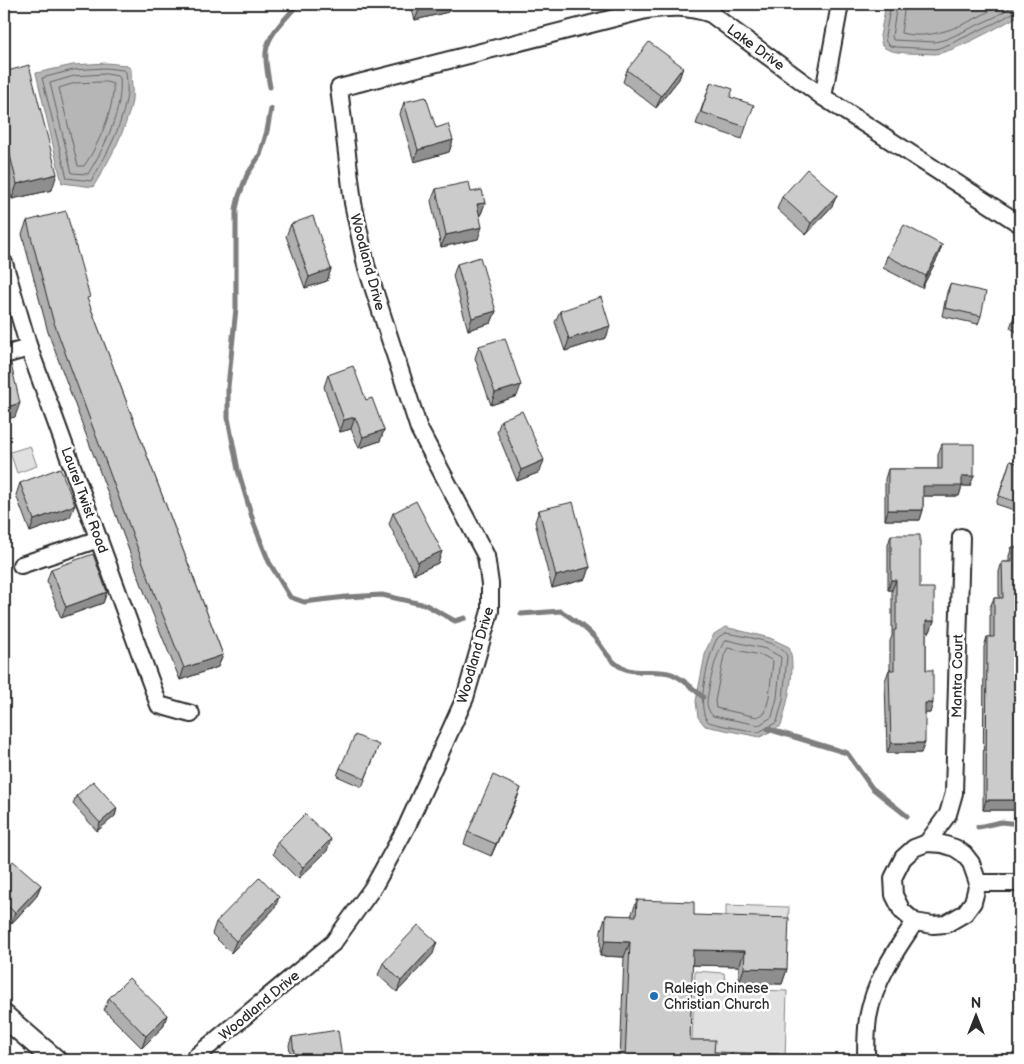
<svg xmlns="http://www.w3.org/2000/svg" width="1024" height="1064" viewBox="0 0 1024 1064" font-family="'Balsamiq Sans',sans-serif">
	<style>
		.green { fill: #e0e0e0; stroke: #868686 }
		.water { fill: #b6b6b6; stroke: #7e7e7e }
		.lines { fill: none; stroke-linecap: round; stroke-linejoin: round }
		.shore { stroke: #636363; stroke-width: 1 }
		.stream { stroke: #7e7e7e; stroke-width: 5 }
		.minor-casing { stroke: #2b2b2b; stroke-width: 20 }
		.major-casing { stroke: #2b2b2b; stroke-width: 25 }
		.minor { stroke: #fff; stroke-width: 16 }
		.major { stroke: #fff; stroke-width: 21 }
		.wall { fill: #afafaf; stroke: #2b2b2b }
		.shaded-wall { fill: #8e8e8e; stroke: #2b2b2b }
		.building { fill: #cbcbcb; stroke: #2b2b2b }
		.poi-dot { fill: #1f6fb2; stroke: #fff; stroke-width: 2 }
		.labels { text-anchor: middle; stroke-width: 5; stroke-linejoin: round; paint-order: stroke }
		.street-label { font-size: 14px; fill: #2b2b2b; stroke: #fff }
		.poi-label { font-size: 14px; fill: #2b2b2b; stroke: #fff; text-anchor: start }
	</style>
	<rect width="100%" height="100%" fill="#fff"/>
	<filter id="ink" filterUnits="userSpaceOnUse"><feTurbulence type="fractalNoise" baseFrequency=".02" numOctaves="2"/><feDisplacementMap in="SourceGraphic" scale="10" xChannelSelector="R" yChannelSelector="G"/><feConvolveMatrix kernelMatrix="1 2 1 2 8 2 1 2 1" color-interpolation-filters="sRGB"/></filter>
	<g filter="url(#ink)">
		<!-- green -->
		<g class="green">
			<polygon points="30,446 37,466 17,473 10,452"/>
			<polygon points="726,905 789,907 788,933 726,931"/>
			<polygon points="695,971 724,973 726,989 787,991 785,1060 713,1060 709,1040 692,1040"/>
		</g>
		<!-- water -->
		<g class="water">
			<path d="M886 4H1020V15C1002 25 955 52 935 54 926 54 916 53 907 53 897 52 890 52 882 46L880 36Z"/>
			<path d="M106 63 126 65 131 69C131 79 133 91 132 101 126 131 109 161 93 187L62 183 36 73 73 65Z"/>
			<path d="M725 627 770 638 789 647C797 668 787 704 781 726L760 737 705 726 698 717 696 701 706 650 714 634Z"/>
		</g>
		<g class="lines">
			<!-- shore -->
			<g class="shore">
				<polyline points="891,4 885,36 886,42 890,46 897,47 936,49 950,44 997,22 1016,11 1020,11"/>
				<polyline points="897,4 892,36 893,40 935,42 947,39 995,17 1014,5 1020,4"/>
				<path d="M905 4 901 33C936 42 972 21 1002 4"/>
				<path d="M106 68 123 70 126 72C127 81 128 92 126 100 121 128 106 157 91 181L67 178 42 78 73 70Z"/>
				<path d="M106 74 118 76 120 78C123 111 105 146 88 174L72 173 50 83 74 76Z"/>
				<path d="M106 82 113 84C115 108 98 146 84 166H78L59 88 75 83Z"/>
				<path d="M726 633C741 636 781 641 787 656L783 700 777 722 759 732C751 731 716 725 709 722 694 713 709 652 717 639 719 636 722 635 726 633Z"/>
				<path d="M727 640 766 649 781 657 777 698 772 717 759 725 713 716C709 712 707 707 707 702 708 689 717 644 727 640Z"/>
				<polygon points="728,648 764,656 773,661 769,697 765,713 757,717 716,708 715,701 724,656"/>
			</g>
			<!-- stream -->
			<g class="stream">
				<path d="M270 87C268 76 265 62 266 52 268 33 287 18 298 4"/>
				<polyline points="271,109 267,131 260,155 247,175 239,196 236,209 236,308 228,387 228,418 238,470 254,524 269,562 290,597 304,602 346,597 382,595 426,605 455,621 465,618"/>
				<path d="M521 614 561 611C571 618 582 625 591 634 602 644 606 658 619 666 634 676 655 668 672 674 684 679 693 689 703 697"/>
				<polyline points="768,729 847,753 872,788 907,816"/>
				<polyline points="978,827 1001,822 1020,824"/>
			</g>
			<!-- minor casing -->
			<g class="minor-casing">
				<g id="minor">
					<polyline points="823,97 840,4"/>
					<polyline points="4,263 29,348 159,705 191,714"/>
					<polyline points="4,355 29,348"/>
					<polyline points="21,565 99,539"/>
					<polyline points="927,843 948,814 954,793 961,537"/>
					<polygon points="927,843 942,844 955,848 964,854 971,863 978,883 973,902 965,913 946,924 933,925 915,922 902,911 894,895 893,878 903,858 914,848"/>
					<polyline points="978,883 1020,883"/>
					<path d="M192 1060 333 943 374 886 407 826 465 698 490 611V584L486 556 419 429 366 265 353 203 339 88 646 10C672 7 686 6 711 14L823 97 1020 224"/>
					<path d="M866 1060C866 1046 866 1032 868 1018 874 982 895 951 915 922"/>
				</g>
			</g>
			<!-- major casing -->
			<g class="major-casing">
				<polyline id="major" points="4,1016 55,1060"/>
			</g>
			<!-- minor -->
			<use href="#minor" class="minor"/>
			<!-- major -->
			<use href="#major" class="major"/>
		</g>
		<!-- wall -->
		<g class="wall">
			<polygon points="410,4 451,4 448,12 415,20"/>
			<polygon points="683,67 679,79 656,108 623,82 627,70"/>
			<polygon points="4,72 52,190 12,199 4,168"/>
			<polygon points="711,82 730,97 746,127 742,139 696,124"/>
			<polygon points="404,102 436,128 453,140 449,152 414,162 400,114"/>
			<polygon points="436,189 471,192 485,203 481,214 480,215 478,239 441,247 431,201"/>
			<polygon points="837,195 832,206 806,235 777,209 782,197"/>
			<polygon points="27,221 88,301 223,655 218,667 180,680 150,607 48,332 22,234"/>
			<polygon points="291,224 331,269 327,281 305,288 286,236"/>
			<polygon points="942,245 938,257 922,288 883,268 887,256"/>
			<polygon points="457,264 496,311 491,323 468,330 453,276"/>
			<polygon points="950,284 981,316 978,324 942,316 947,292"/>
			<polygon points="1020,306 1020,334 1010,328 1014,316"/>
			<polygon points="560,311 610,326 606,338 565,351 555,322"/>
			<polygon points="479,346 517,396 491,405 475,358"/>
			<polygon points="328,375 366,400 384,430 380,441 359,448 351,429 340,432 324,387"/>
			<polygon points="501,420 540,472 517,481 497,432"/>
			<polygon points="942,444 970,486 962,486 959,496 923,496 923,510 920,520 885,520 885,479 888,469 938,469 938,454"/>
			<polygon points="1010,461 1020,464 1020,512 996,504"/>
			<polygon points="20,483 70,517 30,532 16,495"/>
			<polygon points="539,510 590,567 586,579 552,588 535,522"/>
			<polygon points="393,513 442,551 438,563 414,574 389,524"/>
			<polygon points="891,535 920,588 934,621 930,632 926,632 926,670 930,713 925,713 921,753 887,753 885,681 889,670 890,670 890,641 892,636 892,590 888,590 888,545"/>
			<polygon points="1012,547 1020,801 1017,810 983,810 984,647 987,637 990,637 990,607 994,598 999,598 999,572 1002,562 1009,562 1009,556"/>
			<polygon points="51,569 107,592 103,603 61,618 47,581"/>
			<polygon points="376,753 362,787 337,776 340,768"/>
			<polygon points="76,796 117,808 115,816 97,831 73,804"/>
			<polygon points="517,799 491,856 464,844 468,832"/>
			<polygon points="277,842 327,851 298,879 273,854"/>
			<polygon points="4,871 41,885 36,897 11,924 4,918"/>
			<polygon points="637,900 694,915 787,969 782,984 739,983 739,966 692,965 690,1040 714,1052 778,1060 620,1060 624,957 600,956 601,930 606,915 631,916"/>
			<polygon points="275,908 231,953 212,934 216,922"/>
			<polygon points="433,954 397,992 378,975 383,963"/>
			<polygon points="109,998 167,1015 163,1027 142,1048 104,1010"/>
			<polygon points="292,1037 341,1060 291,1060 289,1045"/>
		</g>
		<!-- shaded-wall -->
		<g class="shaded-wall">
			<polygon points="443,4 451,4 448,12 415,20 419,10"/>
			<polygon points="683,67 679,79 656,108 661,96"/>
			<polygon points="453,140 449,152 414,162 418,150"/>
			<polygon points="57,174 52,190 12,199 17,184"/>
			<polygon points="837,195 832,206 806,235 811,223"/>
			<polygon points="485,203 481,214 473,216 477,204"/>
			<polygon points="482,227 478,239 441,247 446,235"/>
			<polygon points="942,245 938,257 922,288 926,276"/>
			<polygon points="331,269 327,281 305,288 309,277"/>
			<polygon points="496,311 491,323 468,330 472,318"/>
			<polygon points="610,326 606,338 565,351 569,339"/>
			<polygon points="521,385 517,396 491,405 495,393"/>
			<polygon points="20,403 15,417 4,420 4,408"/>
			<polygon points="355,417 351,429 340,432 344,420"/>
			<polygon points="384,430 380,441 359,448 363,437"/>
			<polygon points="544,460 540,472 517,481 521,470"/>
			<polygon points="962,476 974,476 970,486 962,486 959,496 920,496 923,486"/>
			<polygon points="75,505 70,517 30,532 34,520"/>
			<polygon points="888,510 923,510 920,520 885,520"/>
			<polygon points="442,551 438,563 414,574 418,562"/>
			<polygon points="590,567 586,579 552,588 556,576"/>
			<polygon points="891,580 896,580 892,590 888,590"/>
			<polygon points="107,592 103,603 61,618 66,607"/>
			<polygon points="926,621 934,621 930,632 922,632"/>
			<polygon points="223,655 218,667 180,680 184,668"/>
			<polygon points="925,703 933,703 930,713 921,713"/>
			<polygon points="891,743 925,743 921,753 887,753"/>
			<polygon points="521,788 517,799 491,856 496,844"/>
			<polygon points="986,800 1020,800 1017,810 983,810"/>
			<polygon points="117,808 115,816 97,831 100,823"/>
			<polygon points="331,839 327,851 298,879 303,867"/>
			<polygon points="41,885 36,897 11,924 15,913"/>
			<polygon points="279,897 275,908 231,953 236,941"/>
			<polygon points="605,941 630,942 624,957 600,956"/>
			<polygon points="437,942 433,954 397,992 401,981"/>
			<polygon points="693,950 745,951 739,966 687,965"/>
			<polygon points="744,968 787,969 782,984 739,983"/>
			<polygon points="167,1015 163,1027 142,1048 146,1036"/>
			<polygon points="342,1057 341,1060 317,1060"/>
		</g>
		<!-- building -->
		<g class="building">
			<polygon points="417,4 443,4 419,10"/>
			<polygon points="649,42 683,67 661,96 627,70"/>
			<polygon points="29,65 57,174 17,184 4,130 4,72"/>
			<polygon points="711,82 733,89 730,97 754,105 746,127 701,112"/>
			<polygon points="426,97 436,128 448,124 453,140 418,150 404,102"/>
			<polygon points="807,169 837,195 811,223 782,197"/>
			<polygon points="469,182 471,192 482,190 485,203 477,204 482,227 446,235 436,189"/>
			<polygon points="66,211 90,297 87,298 223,655 184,668 155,595 53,320 27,221"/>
			<polygon points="313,216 331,269 309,277 291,224"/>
			<polygon points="904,225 942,245 926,276 887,256"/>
			<polygon points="480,257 496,311 472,318 457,264"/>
			<polygon points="950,284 986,292 981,316 945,308"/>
			<polygon points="601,297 610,326 569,339 560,311"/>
			<polygon points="1020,306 1020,320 1014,316"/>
			<polygon points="505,338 521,385 495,393 479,346"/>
			<polygon points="11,364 20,403 4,408 4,366"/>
			<polygon points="353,366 366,400 372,398 384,430 363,437 355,417 344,420 328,375"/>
			<polygon points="522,411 544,460 521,470 501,420"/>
			<polygon points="942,444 974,444 974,476 962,476 962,486 923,486 923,510 888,510 888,469 942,469"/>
			<polygon points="1010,461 1020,464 1020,503 999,496"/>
			<polygon points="60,468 75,505 34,520 20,483"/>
			<polygon points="416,501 442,551 418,562 393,513"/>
			<polygon points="573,502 590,567 556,576 539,510"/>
			<polygon points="891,535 920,535 920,588 934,588 934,621 926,621 926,670 933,670 933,703 925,703 925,743 891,743 889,670 894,670 894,630 896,630 896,580 891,580"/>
			<polygon points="1012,547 1020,547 1020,800 986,800 987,637 994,637 994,598 1003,598 1002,562 1012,562"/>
			<polygon points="93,554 107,592 66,607 51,569"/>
			<polygon points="355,735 379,745 365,779 340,768"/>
			<polygon points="493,775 521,788 496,844 468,832"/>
			<polygon points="93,781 117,808 100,823 76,796"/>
			<polygon points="305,814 331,839 303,867 277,842"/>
			<polygon points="13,861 41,885 15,913 4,902 4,871"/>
			<polygon points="260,877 279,897 236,941 216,922"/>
			<polygon points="637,900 694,902 694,915 789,918 787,969 744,968 745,951 693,950 690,1040 715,1040 714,1052 779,1054 778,1060 625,1060 630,942 605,941 606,915 636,916"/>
			<polygon points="418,925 437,942 401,981 383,963"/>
			<polygon points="129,978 167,1015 146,1036 109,998"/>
			<polygon points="338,1030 342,1057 317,1060 295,1060 292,1037"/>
		</g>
	</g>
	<!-- markers -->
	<circle class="poi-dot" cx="654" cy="996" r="5"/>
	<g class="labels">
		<!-- street labels -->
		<g class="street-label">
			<text transform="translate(756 47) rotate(36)" y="5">Lake Drive</text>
			<text transform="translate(368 262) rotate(75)" y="5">Woodland Drive</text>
			<text transform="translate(85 500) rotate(70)" y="5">Laurel Twist Road</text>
			<text transform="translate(475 655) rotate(-74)" y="5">Woodland Drive</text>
			<text transform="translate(957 676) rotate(-89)" y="5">Mantra Court</text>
			<text transform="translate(259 1005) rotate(-40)" y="5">Woodland Drive</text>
		</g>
		<!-- poi labels -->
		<g class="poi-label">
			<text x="664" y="993">Raleigh Chinese<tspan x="664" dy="16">Christian Church</tspan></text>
		</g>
	</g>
	<!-- margin -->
	<rect width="1024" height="1064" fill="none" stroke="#fff" stroke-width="20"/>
	<rect x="10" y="10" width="1004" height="1044" fill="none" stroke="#2b2b2b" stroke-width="2" filter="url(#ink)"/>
	<!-- north arrow -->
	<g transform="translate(976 1016)" stroke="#ffffff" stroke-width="4" paint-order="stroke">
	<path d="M0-4L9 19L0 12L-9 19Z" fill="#2b2b2b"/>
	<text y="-8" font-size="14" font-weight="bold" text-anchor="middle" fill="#2b2b2b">N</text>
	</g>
</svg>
